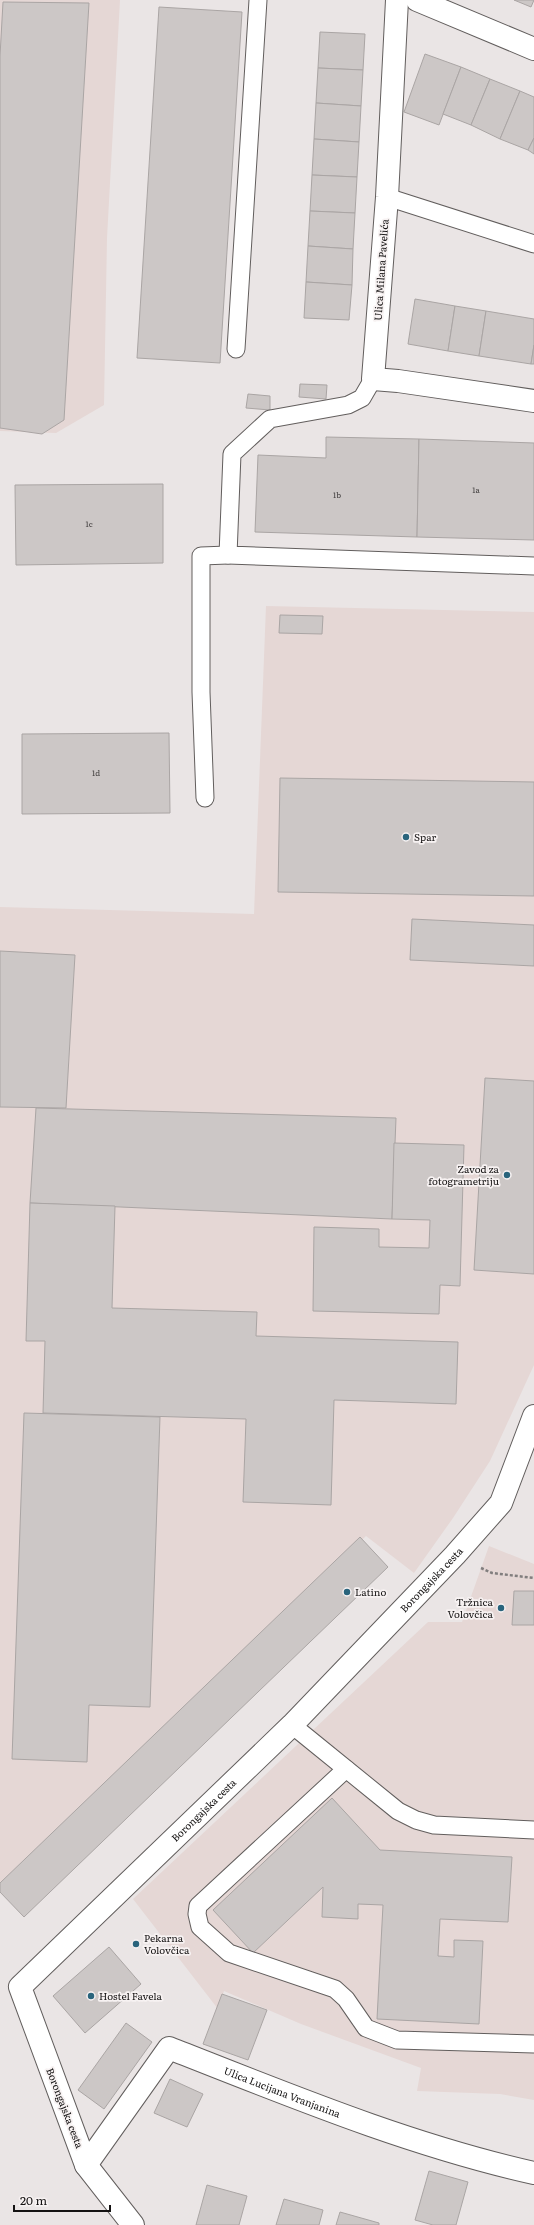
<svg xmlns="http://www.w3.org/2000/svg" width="534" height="2225" viewBox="0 0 534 2225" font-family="Literata,serif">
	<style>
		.built { fill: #e5d7d5 }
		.building { fill: #ccc7c6; stroke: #aaa5a4 }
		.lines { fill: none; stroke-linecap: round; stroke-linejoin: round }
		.lane-casing { stroke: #625e5d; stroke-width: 19 }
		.street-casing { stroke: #625e5d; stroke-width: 24 }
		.path { stroke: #817e7e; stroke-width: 2.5; stroke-dasharray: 3 2; stroke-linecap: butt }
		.lane { stroke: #fff; stroke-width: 17 }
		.street { stroke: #fff; stroke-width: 22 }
		.poi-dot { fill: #29647c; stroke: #f7f2f2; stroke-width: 1.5 }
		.labels { text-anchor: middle; stroke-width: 3.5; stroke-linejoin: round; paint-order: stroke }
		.number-label { font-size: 8px; fill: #423f3f }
		.street-label { font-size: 10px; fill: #141212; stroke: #f7f2f2 }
		.poi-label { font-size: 10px; fill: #141212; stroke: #f7f2f2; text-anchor: start }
	</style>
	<rect width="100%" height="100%" fill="#eae5e5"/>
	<!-- built -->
	<g class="built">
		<polygon points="0,0 120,0 107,238 104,405 56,433 0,431"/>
		<polygon points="266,606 534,612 534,1365 490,1461 453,1518 414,1573 366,1536 22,1874 0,1882 0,907 254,914"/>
		<polygon points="489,1546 534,1564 534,2100 500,2094 417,2091 421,2068 301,2024 224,1991 218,2009 133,1899 428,1622 462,1622"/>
	</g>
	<!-- building -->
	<g class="building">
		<polygon points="514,0 534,0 531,7"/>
		<polygon points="3,2 89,3 64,420 42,434 0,428 0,56"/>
		<polygon points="159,7 242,12 220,363 137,358"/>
		<polygon points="320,32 365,34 363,70 318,68"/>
		<polygon points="425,54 461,67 439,125 404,112"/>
		<polygon points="461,67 490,79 471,125 443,114"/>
		<polygon points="318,68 363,70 361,106 316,103"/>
		<polygon points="490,79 520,91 500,139 471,125"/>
		<polygon points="520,91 534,97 534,138 528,150 500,139"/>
		<polygon points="316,103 361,106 359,142 314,139"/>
		<polygon points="534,138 534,154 528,150"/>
		<polygon points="314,139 359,142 357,177 312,175"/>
		<polygon points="312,175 357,177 355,213 310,211"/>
		<polygon points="310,211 355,213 353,249 308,246"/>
		<polygon points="308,246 353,249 352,285 306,282"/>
		<polygon points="306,282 352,285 349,320 304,318"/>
		<polygon points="415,299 455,306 448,351 408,344"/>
		<polygon points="455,306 486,311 479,356 448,351"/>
		<polygon points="486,311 534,319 534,345 531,364 479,356"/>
		<polygon points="534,345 534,364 531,364"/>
		<polygon points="300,384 327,385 326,399 299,397"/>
		<polygon points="248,394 270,396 270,410 246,408"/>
		<polygon points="326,437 419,439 417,537 255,532 258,455 326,458"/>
		<polygon points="419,439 534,443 534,540 417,537"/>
		<polygon points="163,484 163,563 16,565 15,485"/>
		<polygon points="280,615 323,616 322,634 279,633"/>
		<polygon points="169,733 170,813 22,814 22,734"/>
		<polygon points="280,778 534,782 534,896 278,892"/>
		<polygon points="412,919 534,925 534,966 410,960"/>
		<polygon points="0,951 75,955 66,1108 0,1107"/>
		<polygon points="485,1078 534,1081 534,1274 474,1270"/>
		<polygon points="36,1108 396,1118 392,1219 30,1203"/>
		<polygon points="394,1143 464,1145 460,1286 440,1285 439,1314 313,1311 314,1227 379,1229 379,1247 429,1248 430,1220 392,1219"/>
		<polygon points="30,1203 115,1206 112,1308 257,1312 256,1336 458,1342 456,1404 334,1400 331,1505 243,1502 246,1419 43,1413 45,1341 26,1341"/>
		<polygon points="24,1413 160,1417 150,1707 89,1705 87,1762 12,1759"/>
		<polygon points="360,1537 388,1567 24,1917 0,1892 0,1883"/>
		<polygon points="514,1591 534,1591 534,1625 512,1625"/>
		<polygon points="332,1798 380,1850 512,1857 508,1922 440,1919 438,1956 454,1957 454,1940 483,1941 479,2024 377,2019 383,1905 358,1904 358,1919 322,1917 323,1887 253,1953 213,1910"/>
		<polygon points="109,1947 141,1984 85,2033 53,1996"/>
		<polygon points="222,1994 267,2010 248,2060 203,2044"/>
		<polygon points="126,2023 152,2042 104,2109 78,2090"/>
		<polygon points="170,2079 203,2094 187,2127 154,2113"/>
		<polygon points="429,2171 468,2182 456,2225 433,2225 415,2220"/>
		<polygon points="207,2185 247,2196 239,2225 196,2225"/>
		<polygon points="284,2199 323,2210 319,2225 276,2225"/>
		<polygon points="340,2212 379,2223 379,2225 336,2225"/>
	</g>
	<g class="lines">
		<!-- lane casing -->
		<g class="lane-casing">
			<g id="lane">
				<polyline points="387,197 534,244"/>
				<polyline points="236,349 258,0"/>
				<polyline points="373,379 362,398 348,405 270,419 232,454 228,555 534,566"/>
				<polyline points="205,798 201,692 201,556 228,555"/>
				<polyline points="292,1725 398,1811 416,1820 434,1825 534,1830"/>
				<polyline points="346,1769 198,1906 197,1914 200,1927 229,1953 335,1989 346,1999 366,2028 397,2040 534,2044"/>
			</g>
		</g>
		<!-- street casing -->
		<g class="street-casing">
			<g id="street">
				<polyline points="397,0 387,197 373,379 398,381 534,401"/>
				<polyline points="417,0 534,49"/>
				<path id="s1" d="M86 2165 169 2048C289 2095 409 2145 534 2173"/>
				<path id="s2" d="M133 2225 86 2165 20 1987 292 1725 455 1555 501 1503 534 1416"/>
			</g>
		</g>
		<!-- path -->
		<polyline class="path" points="481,1568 492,1573 534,1578"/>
		<!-- lane -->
		<use href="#lane" class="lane"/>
		<!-- street -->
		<use href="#street" class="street"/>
	</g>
	<!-- markers -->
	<g class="poi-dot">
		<circle cx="406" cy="837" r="4"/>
		<circle cx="507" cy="1175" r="4"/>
		<circle cx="347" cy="1592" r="4"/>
		<circle cx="501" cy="1608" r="4"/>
		<circle cx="136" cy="1944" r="4"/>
		<circle cx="91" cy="1996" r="4"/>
	</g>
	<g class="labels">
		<!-- number labels -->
		<g class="number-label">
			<text x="476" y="493">1a</text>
			<text x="337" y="498">1b</text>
			<text x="89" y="527">1c</text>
			<text x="96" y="776">1d</text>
		</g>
		<!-- street labels -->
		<g class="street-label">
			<text transform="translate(381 270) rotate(-86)" y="4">Ulica Milana Pavelića</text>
			<text dy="4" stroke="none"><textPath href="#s2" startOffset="845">Borongajska cesta</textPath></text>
			<text dy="4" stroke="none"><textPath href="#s2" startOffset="521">Borongajska cesta</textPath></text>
			<text dy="4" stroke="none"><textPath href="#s1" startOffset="265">Ulica Lucijana Vranjanina</textPath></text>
			<text transform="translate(65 2108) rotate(69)" y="4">Borongajska cesta</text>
		</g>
		<!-- poi labels -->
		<g class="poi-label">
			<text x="414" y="841">Spar</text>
			<text x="499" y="1173" text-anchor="end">Zavod za<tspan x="499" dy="12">fotogrametriju</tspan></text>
			<text x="355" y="1596">Latino</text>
			<text x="493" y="1606" text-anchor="end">Tržnica<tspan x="493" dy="12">Volovčica</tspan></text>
			<text x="144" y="1942">Pekarna<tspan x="144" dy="12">Volovčica</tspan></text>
			<text x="99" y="2000">Hostel Favela</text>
		</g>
	</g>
	<!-- scale -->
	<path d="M14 2205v6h96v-6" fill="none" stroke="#141212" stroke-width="2"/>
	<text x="20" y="2205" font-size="12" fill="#141212" stroke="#f7f2f2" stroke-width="3" paint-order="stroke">20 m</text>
</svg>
